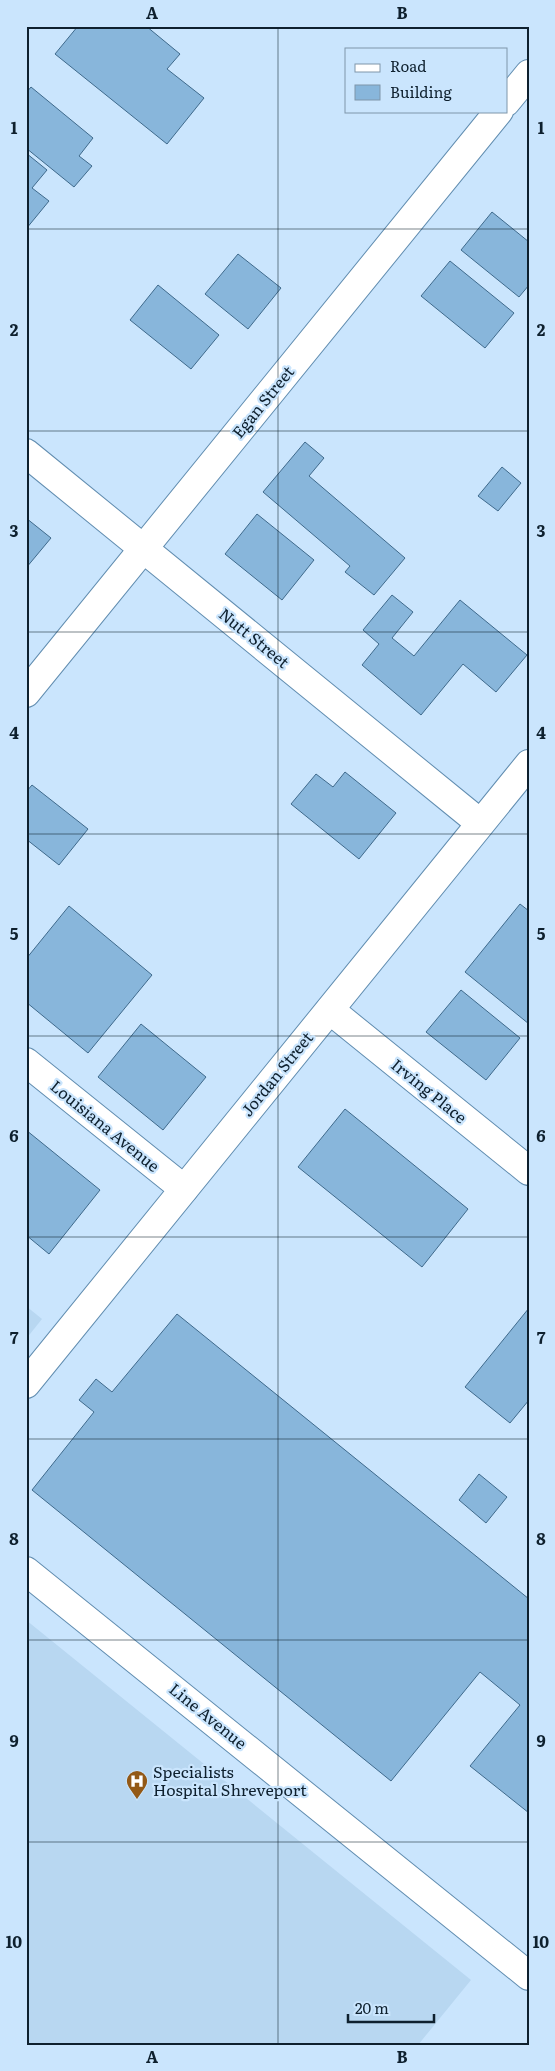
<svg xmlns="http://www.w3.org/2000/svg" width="555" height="2071" viewBox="0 0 555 2071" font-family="Literata,serif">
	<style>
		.built { fill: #b8d7f1 }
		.building { fill: #88b6db; stroke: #3f6a8c }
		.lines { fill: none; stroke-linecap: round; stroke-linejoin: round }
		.street-casing { stroke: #618db0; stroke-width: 30 }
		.secondary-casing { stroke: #618db0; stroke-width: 30 }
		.street { stroke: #fff; stroke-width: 28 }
		.secondary { stroke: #fff; stroke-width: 28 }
		.grid { fill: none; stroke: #0e202e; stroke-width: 1; stroke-opacity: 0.55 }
		.labels { text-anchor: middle; stroke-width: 4.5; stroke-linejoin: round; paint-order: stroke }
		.street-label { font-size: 16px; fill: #0e202e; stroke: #cae5fd }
		.poi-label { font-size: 16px; fill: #0e202e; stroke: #cae5fd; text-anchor: start }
		.neatline { fill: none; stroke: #0e202e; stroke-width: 2 }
		.grid-label { font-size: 16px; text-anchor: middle; font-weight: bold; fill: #0e202e }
	</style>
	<rect width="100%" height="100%" fill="#cae5fd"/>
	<!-- built -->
	<g class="built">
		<polygon points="26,1306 42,1319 26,1339"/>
		<polygon points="26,1620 471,1980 418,2045 26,2045"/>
	</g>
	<!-- building -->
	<g class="building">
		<polygon points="78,26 146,26 180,54 167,69 204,98 167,144 55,54"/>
		<polygon points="31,87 93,138 79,156 92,166 74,187 26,148 26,93"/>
		<polygon points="26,153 47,170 32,188 49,201 26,229"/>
		<polygon points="492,212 529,242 529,285 519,297 461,250"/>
		<polygon points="238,254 281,288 248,329 205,294"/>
		<polygon points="450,261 514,313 485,348 421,296"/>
		<polygon points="158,285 219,335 191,369 130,320"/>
		<polygon points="305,442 324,458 309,476 405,558 374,595 345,572 350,566 263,492"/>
		<polygon points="502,467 521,483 498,511 478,496"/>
		<polygon points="257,514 314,560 282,600 225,554"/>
		<polygon points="26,518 51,538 26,568"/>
		<polygon points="392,595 413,612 392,638 414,656 460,600 527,655 496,692 463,664 421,715 362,665 379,644 363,630"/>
		<polygon points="345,772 396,813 359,859 291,804 316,774 333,787"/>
		<polygon points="32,785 88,829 59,865 26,839 26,792"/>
		<polygon points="520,904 529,911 529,1024 465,972"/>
		<polygon points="69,906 152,975 88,1053 26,1002 26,959"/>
		<polygon points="461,990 520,1038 486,1080 426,1032"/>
		<polygon points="141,1024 206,1077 163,1130 98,1077"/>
		<polygon points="345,1109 468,1209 422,1267 298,1167"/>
		<polygon points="26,1130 100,1190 49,1254 26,1235"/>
		<polygon points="529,1308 529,1400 510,1423 465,1387"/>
		<polygon points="177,1314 529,1599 529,1813 470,1766 520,1705 480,1672 391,1781 32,1490 94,1412 79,1400 96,1379 112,1392"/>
		<polygon points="479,1474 507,1497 486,1523 459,1500"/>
	</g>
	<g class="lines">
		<!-- street casing -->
		<g class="street-casing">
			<g id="street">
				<polyline points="506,102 529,74"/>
				<polyline points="26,453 480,823"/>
				<polyline points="26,693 499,111"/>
				<polyline points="330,1010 529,1171"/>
				<polyline points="26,1062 184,1189"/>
				<polyline points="26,1384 529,764"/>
			</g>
		</g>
		<!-- secondary casing -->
		<g class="secondary-casing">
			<polyline id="secondary" points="26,1571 529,1976"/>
		</g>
		<!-- street -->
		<use href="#street" class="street"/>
		<!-- secondary -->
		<use href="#secondary" class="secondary"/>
	</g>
	<!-- grid -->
	<path class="grid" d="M278 26V2045M26 229H529M26 431H529M26 632H529M26 834H529M26 1036H529M26 1237H529M26 1439H529M26 1640H529M26 1842H529"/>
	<!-- icons -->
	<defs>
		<g id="hospital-pin" transform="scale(1.125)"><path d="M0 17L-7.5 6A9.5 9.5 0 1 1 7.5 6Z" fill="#935916" stroke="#cae5fd"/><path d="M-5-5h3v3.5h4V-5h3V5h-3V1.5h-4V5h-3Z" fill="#fff"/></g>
	</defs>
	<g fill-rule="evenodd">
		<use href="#hospital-pin" x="137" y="1781"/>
	</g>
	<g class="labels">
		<!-- street labels -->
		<g class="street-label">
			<text transform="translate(263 402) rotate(-51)" y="6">Egan Street</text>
			<text transform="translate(254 638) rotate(39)" y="6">Nutt Street</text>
			<text transform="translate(277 1074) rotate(-51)" y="6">Jordan Street</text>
			<text transform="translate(429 1091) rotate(39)" y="6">Irving Place</text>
			<text transform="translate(105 1126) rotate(39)" y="6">Louisiana Avenue</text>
			<text transform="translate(208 1716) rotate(39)" y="6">Line Avenue</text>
		</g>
		<!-- poi labels -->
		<g class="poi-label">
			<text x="153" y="1778">Specialists<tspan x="153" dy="18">Hospital Shreveport</tspan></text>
		</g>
	</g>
	<!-- border -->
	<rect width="555" height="2071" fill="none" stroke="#cae5fd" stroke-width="55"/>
	<!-- legend -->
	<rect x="345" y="48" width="162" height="65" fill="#cae5fd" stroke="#7f96aa"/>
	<rect x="355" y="64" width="25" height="8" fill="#ffffff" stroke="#7f96aa"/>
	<text x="390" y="72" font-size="15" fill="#0e202e">Road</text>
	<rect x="355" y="85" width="25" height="15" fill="#88b6db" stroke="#7f96aa"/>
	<text x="390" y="98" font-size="15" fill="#0e202e">Building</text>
	<!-- scale -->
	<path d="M348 2014v8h86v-8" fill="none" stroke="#0e202e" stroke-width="2.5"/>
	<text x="355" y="2014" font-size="15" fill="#0e202e" stroke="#cae5fd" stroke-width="4" paint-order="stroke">20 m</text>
	<rect x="28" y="28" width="500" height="2016" class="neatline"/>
	<g class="grid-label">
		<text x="152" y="19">A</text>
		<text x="402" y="19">B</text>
		<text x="14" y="134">1</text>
		<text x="541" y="134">1</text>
		<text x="14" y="336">2</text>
		<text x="541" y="336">2</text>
		<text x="14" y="537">3</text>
		<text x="541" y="537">3</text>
		<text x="14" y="739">4</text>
		<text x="541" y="739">4</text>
		<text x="14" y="940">5</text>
		<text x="541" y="940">5</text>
		<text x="14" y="1142">6</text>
		<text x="541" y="1142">6</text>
		<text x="14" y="1344">7</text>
		<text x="541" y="1344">7</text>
		<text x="14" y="1545">8</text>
		<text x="541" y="1545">8</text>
		<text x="14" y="1747">9</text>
		<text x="541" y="1747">9</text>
		<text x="14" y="1948">10</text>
		<text x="541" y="1948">10</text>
		<text x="152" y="2063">A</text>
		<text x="402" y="2063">B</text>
	</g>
</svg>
